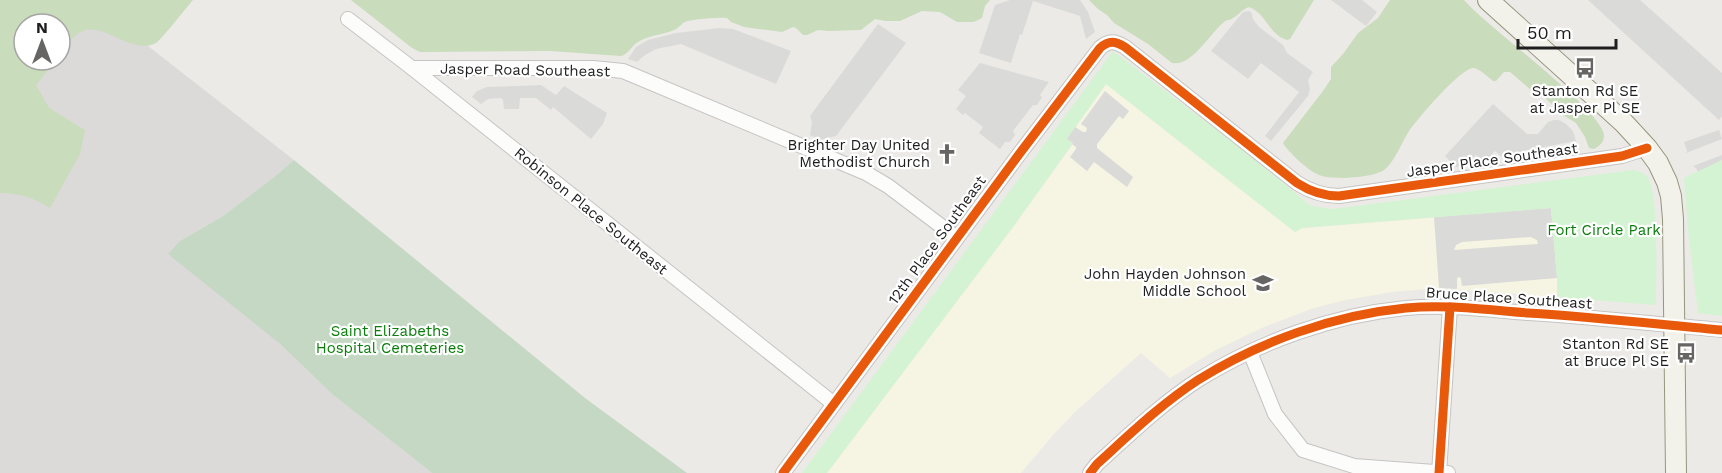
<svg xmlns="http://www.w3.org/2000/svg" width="1722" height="473" viewBox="0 0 1722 473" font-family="'Work Sans',sans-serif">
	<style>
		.residential { fill: #dbdad8; fill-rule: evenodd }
		.education { fill: #f6f4e2 }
		.religious { fill: #dadad8; fill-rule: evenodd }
		.forest { fill: #c9dcbb }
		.cemetery { fill: #c4d8c4 }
		.park { fill: #d4f3d2 }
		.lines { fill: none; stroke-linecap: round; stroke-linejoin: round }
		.street-casing { stroke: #c5c4c3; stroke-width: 16 }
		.secondary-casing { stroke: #96967e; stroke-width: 22 }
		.street { stroke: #fcfcfb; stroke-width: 14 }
		.secondary { stroke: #f3f2ea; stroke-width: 20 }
		.cycleway-casing { stroke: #fff; stroke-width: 13 }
		.cycleway { stroke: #e8590c; stroke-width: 9 }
		.labels { text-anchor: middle; stroke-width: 4.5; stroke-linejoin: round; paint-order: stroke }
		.street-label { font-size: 15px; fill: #1e1e1e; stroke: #fff }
		.poi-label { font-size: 15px; fill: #1e1e1e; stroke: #fff; text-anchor: end }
		.park-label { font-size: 15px; fill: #097f0a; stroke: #fff }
	</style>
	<rect width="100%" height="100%" fill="#eceae7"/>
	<!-- residential -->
	<path class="residential" d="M0 0H89L294 160 274 177 223 216 180 241 279 343 332 394 432 473H0ZM24 24H60V60H24Z"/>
	<!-- education -->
	<polygon class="education" points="1106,84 1295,232 1302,228 1551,208 1557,278 1557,297 1439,288 1392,292 1346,300 1314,308 1264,327 1216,350 1170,378 1141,353 1075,412 1054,434 1021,473 827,473 1013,227 1073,144 1067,139"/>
	<!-- religious -->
	<g class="religious">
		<polygon points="1010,0 1080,0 1088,12 1095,32 1086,39 1080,16 1033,1 1022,35 1020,34 1011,63 979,53 995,5"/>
		<polygon points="1331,0 1362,0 1377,12 1366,26"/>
		<polygon points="1588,0 1640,0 1722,73 1722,116 1719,120"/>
		<polygon points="1248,11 1251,12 1253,19 1259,27 1283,45 1287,53 1313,72 1308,80 1310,89 1308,96 1271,141 1265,136 1299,92 1261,63 1248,79 1211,51 1243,12"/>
		<polygon points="878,24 906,43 836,136 820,140 810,135 812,122 810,116"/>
		<polygon points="720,28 733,29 791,51 776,84 681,44 656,49 645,55 637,62 628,59 636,47 648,40 676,33"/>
		<polygon points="980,63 1049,82 1040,95 1042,97 1037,105 1033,105 1013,131 1015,135 1010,142 1005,142 1000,149 979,133 983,127 965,113 963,115 956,109 966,96 958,90"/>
		<polygon points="541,85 556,95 564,86 607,113 603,124 591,139 553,107 551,110 536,98 520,98 519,109 504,109 503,100 501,98 488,99 481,104 472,97 477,91 487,87"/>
		<polygon points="1105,91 1129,111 1123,119 1119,116 1097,144 1097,148 1133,177 1127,187 1094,162 1087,171 1070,157 1076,149 1076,147 1058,133 1067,122 1083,132 1086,132 1087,128 1081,124"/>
		<polygon points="1493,104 1527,134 1538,134 1548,122 1554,120 1559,120 1566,124 1573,131 1576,141 1523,151 1518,158 1506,160 1495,151 1485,162 1476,155 1468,165 1456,167 1445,156"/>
		<polygon points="1719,130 1722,139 1686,153 1687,151 1684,142"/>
		<polygon points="1722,155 1722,165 1699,174 1696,168 1693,166"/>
		<path d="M1551 208 1557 278 1462 286 1461 278 1459 277 1457 278V289L1439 288 1434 217ZM1531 237 1537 240 1538 244 1454 250 1456 245 1462 242Z"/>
	</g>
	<!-- forest -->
	<g class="forest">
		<path d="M0 0H193C186 8 162 39 156 43 129 57 99 14 75 36 69 41 65 49 60 55V24H24V60H56L36 85 49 108 85 130 80 154 50 208C35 198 18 193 0 193Z"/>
		<path d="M351 0H990L985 6 982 18 974 22H957L940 12 922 11 900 21H886L875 19 861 30 829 31 818 30 807 35H803L796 28 793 27 782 32 744 27 731 22 727 18C721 17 691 19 685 22 681 24 679 28 674 30 662 35 649 35 638 42 631 46 629 54 621 56L550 51 420 52 412 48Z"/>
		<path d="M1089 0H1314L1290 39 1287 40C1269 35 1266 13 1249 7 1242 9 1239 15 1233 18 1227 22 1230 18 1224 22 1210 33 1192 67 1172 63L1148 44 1114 23 1107 15 1098 9Z"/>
		<path d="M1390 0H1464C1486 26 1602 110 1604 135 1604 142 1600 146 1594 149L1589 148 1585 137 1576 123 1563 115 1545 98 1532 91 1510 72H1504L1496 81H1493C1488 77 1480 69 1474 68 1461 67 1417 120 1409 131 1402 142 1394 163 1384 170 1373 178 1329 181 1317 174 1308 170 1288 152 1283 143L1323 91 1331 79V67L1343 54 1358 33 1378 18Z"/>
	</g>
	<!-- cemetery -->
	<polygon class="cemetery" points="294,160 585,398 687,473 432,473 332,394 279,343 168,254 180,241 223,216 274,177"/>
	<!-- park -->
	<g class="park">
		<path d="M1113 51 1235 144 1311 206 1333 209 1633 170C1638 171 1642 172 1646 175 1660 190 1656 280 1656 303L1654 305 1557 297V278L1551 208 1302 228 1295 232 1106 84 1067 139 1073 143 1013 227 827 473H802Z"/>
		<polygon points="1722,160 1722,316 1698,313 1689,240 1684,178"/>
	</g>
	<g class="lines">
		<!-- street casing -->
		<g class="street-casing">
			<g id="street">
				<polyline points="348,19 412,68 834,404"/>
				<polyline points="412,68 593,68 623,71 866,173 888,186 957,238"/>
				<polyline points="1250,352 1275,414 1303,450 1354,466 1448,473"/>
				<path d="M783 473 1020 153 1100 48C1109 40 1115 41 1125 47L1297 183C1311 192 1323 196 1339 196L1622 156 1647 148"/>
				<path d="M1090 473 1097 464C1129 435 1161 404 1198 380 1259 342 1333 315 1406 308 1447 304 1487 310 1528 313 1593 317 1657 324 1722 330"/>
				<polyline points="1439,473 1450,307"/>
			</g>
		</g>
		<!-- secondary casing -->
		<g class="secondary-casing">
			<polyline id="secondary" points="1488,0 1623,122 1647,148 1658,163 1667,182 1671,196 1673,219 1676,473"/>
		</g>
		<!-- street -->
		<use href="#street" class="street"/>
		<!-- secondary -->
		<use href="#secondary" class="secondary"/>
		<!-- cycleway casing -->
		<g class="cycleway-casing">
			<g id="cycleway">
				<path d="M783 473 1020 153 1100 48C1109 40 1115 41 1125 47L1297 183C1311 192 1323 196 1339 196L1622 156 1647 148"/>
				<path d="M1090 473 1097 464C1129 435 1161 404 1198 380 1259 342 1333 315 1406 308 1447 304 1487 310 1528 313 1593 317 1657 324 1722 330"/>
				<polyline points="1439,473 1450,307"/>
			</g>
		</g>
		<!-- cycleway -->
		<use href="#cycleway" class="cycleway"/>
	</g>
	<!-- icons -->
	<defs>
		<g id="bus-bare" transform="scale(1.62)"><path d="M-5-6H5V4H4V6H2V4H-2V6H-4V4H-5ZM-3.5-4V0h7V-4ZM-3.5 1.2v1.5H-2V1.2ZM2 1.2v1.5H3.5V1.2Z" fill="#666564" stroke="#fff" stroke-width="2.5" paint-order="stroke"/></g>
		<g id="church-bare" transform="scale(1.62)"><path d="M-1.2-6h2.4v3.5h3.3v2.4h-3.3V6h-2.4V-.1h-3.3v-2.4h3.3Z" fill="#666564" stroke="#fff" stroke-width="2.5" paint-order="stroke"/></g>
		<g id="school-bare" transform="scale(1.62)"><path d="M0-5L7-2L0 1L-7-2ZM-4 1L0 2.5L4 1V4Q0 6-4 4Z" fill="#666564" stroke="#fff" stroke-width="2.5" paint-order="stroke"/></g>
	</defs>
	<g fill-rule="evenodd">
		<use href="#bus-bare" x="1585" y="68"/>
		<use href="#church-bare" x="947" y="154"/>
		<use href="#school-bare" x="1263" y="283"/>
		<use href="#bus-bare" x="1686" y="353"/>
	</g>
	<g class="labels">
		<!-- street labels -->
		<g class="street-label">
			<text transform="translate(525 70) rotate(1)" y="5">Jasper Road Southeast</text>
			<text transform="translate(1492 160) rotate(-8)" y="5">Jasper Place Southeast</text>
			<text transform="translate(591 211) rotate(39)" y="5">Robinson Place Southeast</text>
			<text transform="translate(937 240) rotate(-54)" y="5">12th Place Southeast</text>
			<text transform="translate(1509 298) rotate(4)" y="5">Bruce Place Southeast</text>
		</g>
		<!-- poi labels -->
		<g class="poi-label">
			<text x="1585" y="96" text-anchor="middle">Stanton Rd SE<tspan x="1585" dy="17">at Jasper Pl SE</tspan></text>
			<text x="930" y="150">Brighter Day United<tspan x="930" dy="17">Methodist Church</tspan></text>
			<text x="1246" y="279">John Hayden Johnson<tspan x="1246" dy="17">Middle School</tspan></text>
			<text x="1669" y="349">Stanton Rd SE<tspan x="1669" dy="17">at Bruce Pl SE</tspan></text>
		</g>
		<!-- park labels -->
		<g class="park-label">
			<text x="1604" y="235">Fort Circle Park</text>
			<text x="390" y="336">Saint Elizabeths<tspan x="390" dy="17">Hospital Cemeteries</tspan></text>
		</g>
	</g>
	<!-- north arrow -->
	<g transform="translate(42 42)"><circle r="28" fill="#ffffff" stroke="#a5a5a5" stroke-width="1.5"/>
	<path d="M0-4.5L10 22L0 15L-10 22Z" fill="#666564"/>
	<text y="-9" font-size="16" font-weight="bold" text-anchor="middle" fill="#1e1e1e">N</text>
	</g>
	<!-- scale -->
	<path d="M1518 39v9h98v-9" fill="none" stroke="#1e1e1e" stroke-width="3"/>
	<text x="1527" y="39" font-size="18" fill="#1e1e1e" stroke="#ffffff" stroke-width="4.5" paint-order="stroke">50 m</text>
</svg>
